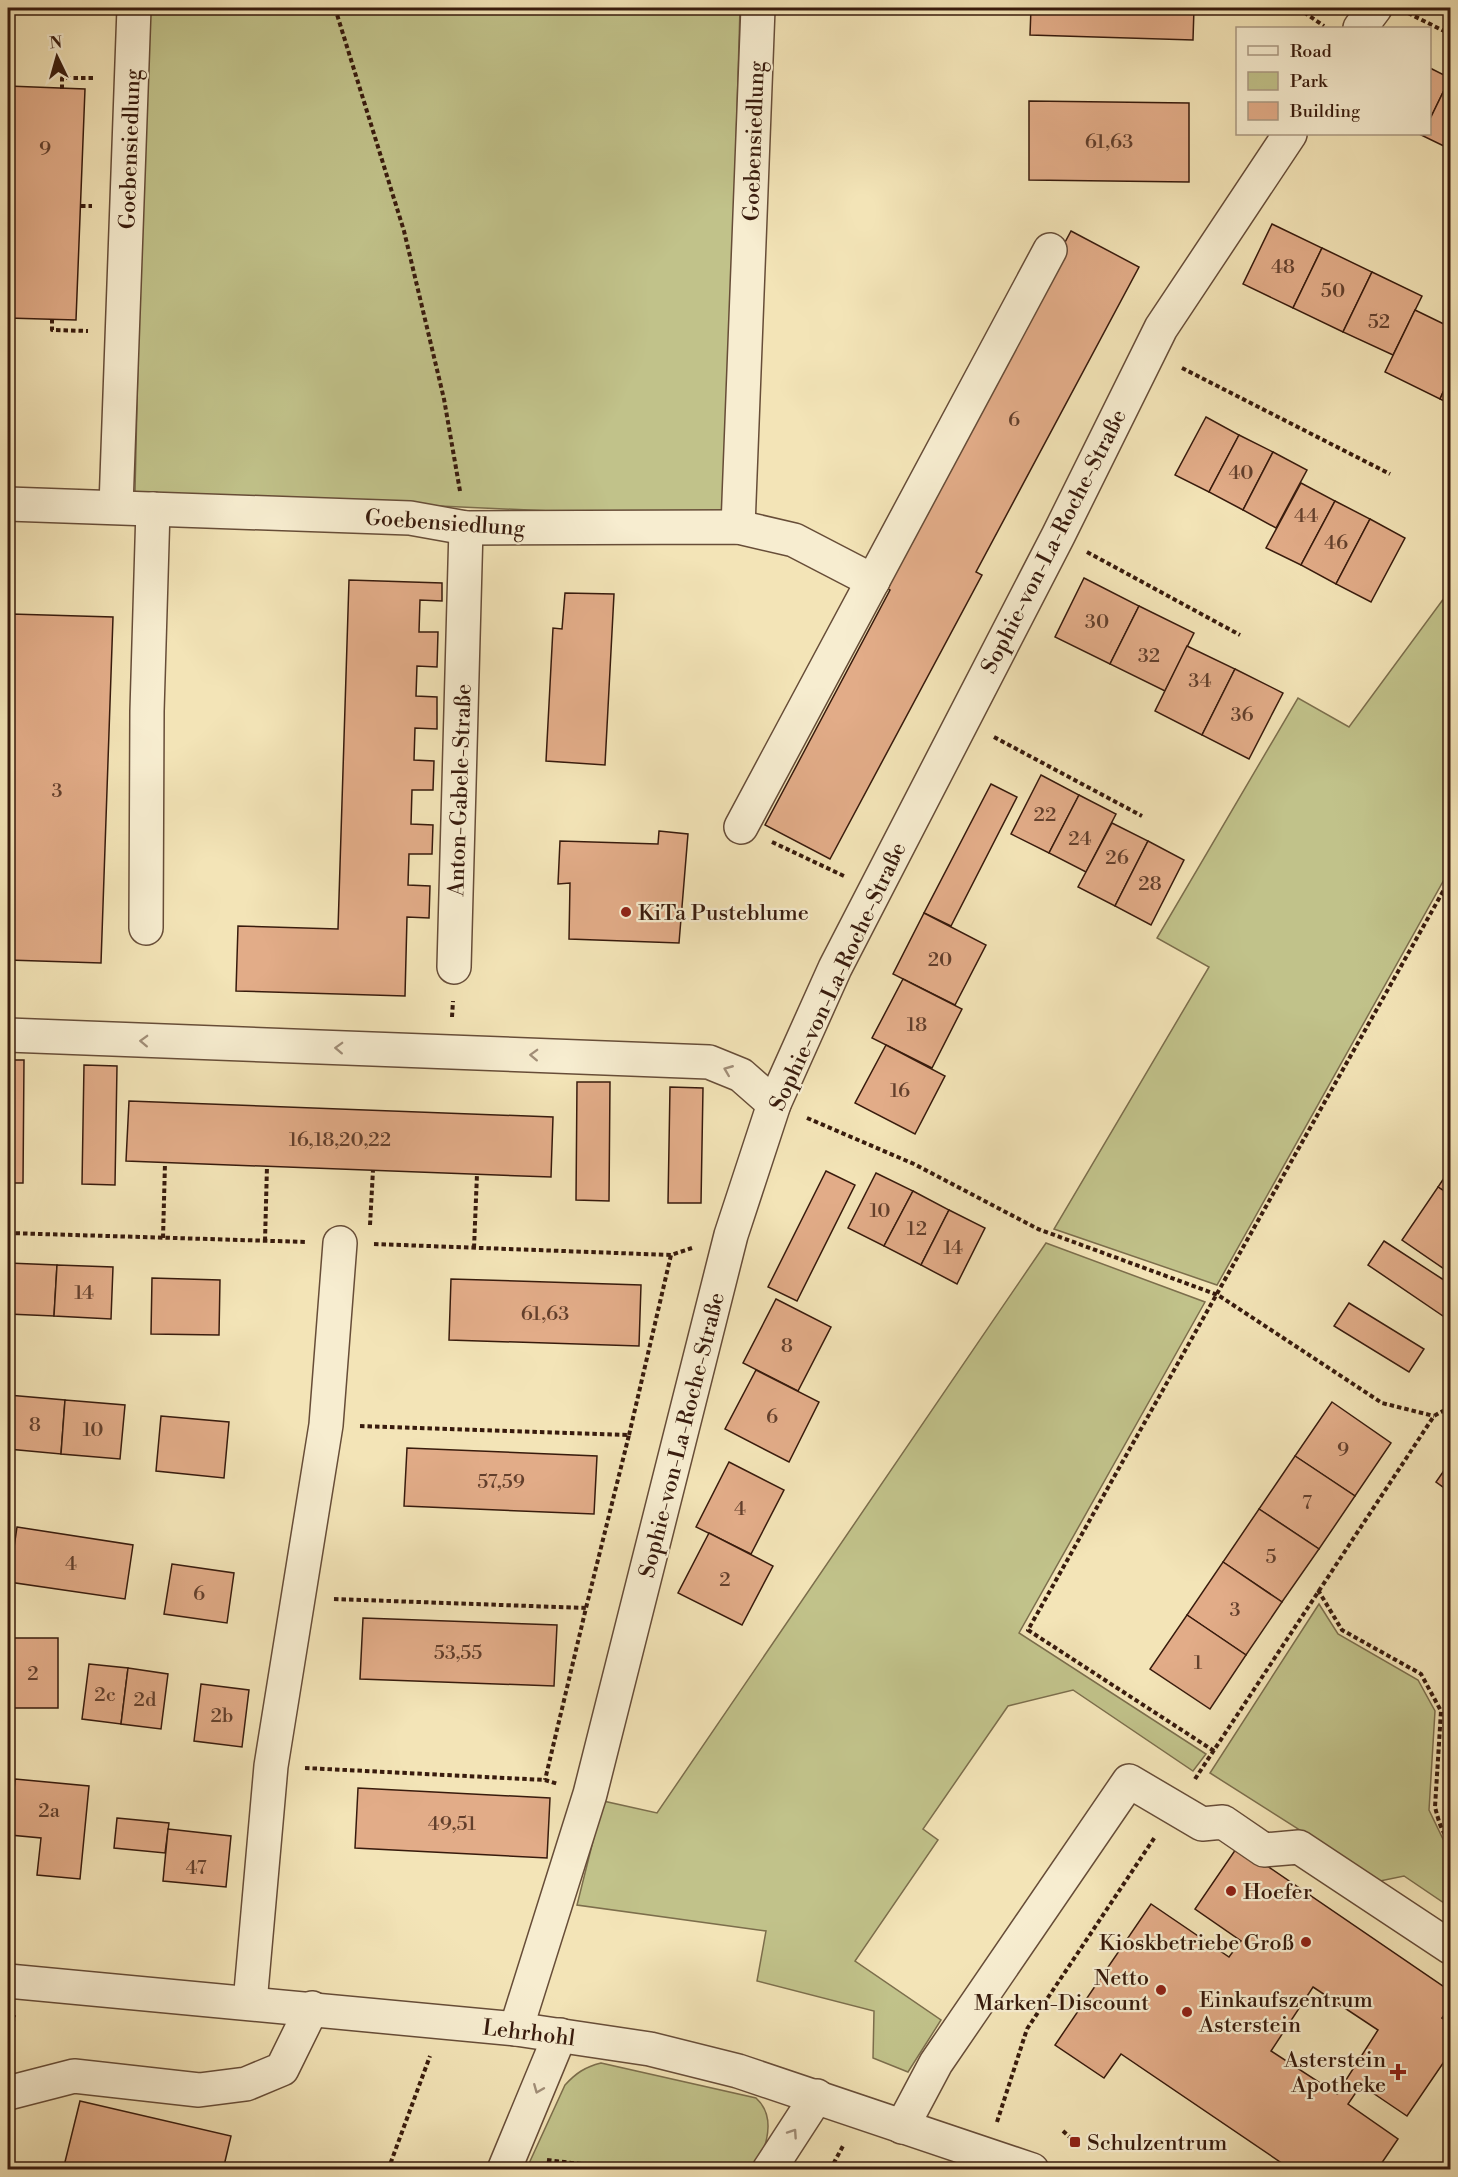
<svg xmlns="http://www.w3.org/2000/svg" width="1458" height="2177" viewBox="0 0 1458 2177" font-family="'Libre Bodoni',serif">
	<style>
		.green { fill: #c1c28a; stroke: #7c6e4c; stroke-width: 1.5 }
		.building { fill: #e2ac88; stroke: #381b0d; stroke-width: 1.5; fill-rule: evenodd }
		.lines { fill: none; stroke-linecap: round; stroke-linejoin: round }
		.minor-casing { stroke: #674d38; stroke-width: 36 }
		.path { stroke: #381b0d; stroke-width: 4; stroke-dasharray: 4.5 3; stroke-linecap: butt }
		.minor { stroke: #f7edd0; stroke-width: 33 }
		.oneway { stroke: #a18e78 }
		.poi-dot { fill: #8f2418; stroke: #f7edd0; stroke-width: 2 }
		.labels { text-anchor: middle; stroke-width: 4.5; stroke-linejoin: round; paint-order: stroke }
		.number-label { font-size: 20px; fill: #623f2c }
		.street-label { font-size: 22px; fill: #381b0d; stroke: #f7edd0 }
		.poi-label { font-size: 22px; fill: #381b0d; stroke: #f7edd0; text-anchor: start }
	</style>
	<rect width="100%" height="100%" fill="#f3e4b7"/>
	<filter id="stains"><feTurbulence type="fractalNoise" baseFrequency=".00333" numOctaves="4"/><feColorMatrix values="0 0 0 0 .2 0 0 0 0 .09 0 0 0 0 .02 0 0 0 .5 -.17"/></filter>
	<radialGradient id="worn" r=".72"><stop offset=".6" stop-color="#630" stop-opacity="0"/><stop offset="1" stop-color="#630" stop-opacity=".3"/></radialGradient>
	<!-- green -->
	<g class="green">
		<polygon points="146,8 740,8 725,519 135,492"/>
		<polygon points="1450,590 1450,869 1217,1285 1054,1229 1209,967 1157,938 1298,698 1349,727"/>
		<polygon points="1046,1243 1205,1302 1019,1633 1206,1754 1193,1771 1073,1690 1008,1706 923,1829 938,1840 855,1961 941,2020 908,2072 873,2058 874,2011 757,1981 766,1931 577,1905 603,1801 657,1813"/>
		<polygon points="1319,1604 1338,1634 1418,1680 1435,1711 1429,1810 1443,1839 1450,1844 1450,1907 1404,1876 1380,1881 1210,1773"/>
		<path d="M601 2063 756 2098C777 2117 766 2148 755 2169L526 2170 565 2085C576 2073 585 2067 601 2063Z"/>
	</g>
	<!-- building -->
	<g class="building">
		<polygon points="1031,8 1194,8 1193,40 1030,35"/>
		<polygon points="1430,68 1450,78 1430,119"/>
		<polygon points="1450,78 1450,149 1421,135 1430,134 1430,119"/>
		<polygon points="8,86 85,89 76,320 8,318"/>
		<polygon points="1029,101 1189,103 1189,182 1029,180"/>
		<polygon points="1272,224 1322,248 1293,308 1243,284"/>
		<polygon points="1071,231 1139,267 976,572 982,575 830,859 765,825 890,590 882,586"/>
		<polygon points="1322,248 1372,272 1343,332 1293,308"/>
		<polygon points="1372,272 1422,296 1393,355 1343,332"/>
		<polygon points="1415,310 1450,327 1450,377 1440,399 1385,372"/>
		<polygon points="1450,377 1450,404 1440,399"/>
		<polygon points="1206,417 1239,435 1209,492 1175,475"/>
		<polygon points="1239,435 1273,452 1243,510 1209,492"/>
		<polygon points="1273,452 1307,470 1276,528 1243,510"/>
		<polygon points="1301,483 1335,501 1301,565 1266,548"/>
		<polygon points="1335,501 1370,519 1336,584 1301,565"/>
		<polygon points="1370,519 1405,538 1371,602 1336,584"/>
		<polygon points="1084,578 1139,606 1110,664 1055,637"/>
		<polygon points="349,580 442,583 442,601 420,600 419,632 438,632 437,667 417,666 416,696 437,697 437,729 415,728 414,760 434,761 433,790 412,790 411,824 433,825 432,854 409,854 408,885 430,886 429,918 407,917 405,996 236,991 238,926 338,929"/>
		<polygon points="565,593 614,594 605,765 546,761 553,628 562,629"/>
		<polygon points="1139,606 1194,633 1165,691 1110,664"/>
		<polygon points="11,614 113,617 101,963 8,960 8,732"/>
		<polygon points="1187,646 1235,669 1202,735 1155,711"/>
		<polygon points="1235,669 1283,693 1249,759 1202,735"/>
		<polygon points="1041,775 1079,795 1049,853 1011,834"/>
		<polygon points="991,784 1017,797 951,926 924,913"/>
		<polygon points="1079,795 1116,814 1086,872 1049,853"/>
		<polygon points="1112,823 1148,841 1115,906 1078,887"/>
		<polygon points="659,831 688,834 679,943 569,939 570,883 558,884 560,841 658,844"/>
		<polygon points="1148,841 1184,860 1151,925 1115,906"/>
		<polygon points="924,913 986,945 955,1005 893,974"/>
		<polygon points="903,979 962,1009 932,1068 872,1038"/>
		<polygon points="886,1045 945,1076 915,1134 855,1103"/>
		<polygon points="8,1060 24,1060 23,1183 8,1183"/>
		<polygon points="84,1065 117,1066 115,1185 82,1184"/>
		<polygon points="577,1082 610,1082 609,1201 576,1200"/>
		<polygon points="670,1087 703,1088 701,1203 668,1203"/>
		<polygon points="129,1101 553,1117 551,1177 126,1161"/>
		<polygon points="1450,1169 1450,1195 1438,1187"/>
		<polygon points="826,1171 855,1185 797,1301 768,1287"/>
		<polygon points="876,1173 913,1191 884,1246 848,1228"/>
		<polygon points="1438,1187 1450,1195 1450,1273 1402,1240"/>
		<polygon points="913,1191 949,1210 921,1265 884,1246"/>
		<polygon points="949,1210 985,1228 957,1284 921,1265"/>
		<polygon points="1384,1241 1450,1284 1450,1305 1443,1316 1368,1265"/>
		<polygon points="8,1263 57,1265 54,1316 8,1314"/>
		<polygon points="57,1265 113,1267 111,1319 54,1316"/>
		<polygon points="152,1278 220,1280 219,1335 151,1334"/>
		<polygon points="451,1279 641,1285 639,1346 449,1340"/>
		<polygon points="776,1299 831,1327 798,1391 743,1363"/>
		<polygon points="1349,1303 1424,1349 1409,1372 1334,1326"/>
		<polygon points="756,1370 819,1402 789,1462 725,1429"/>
		<polygon points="8,1395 65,1400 61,1454 8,1449"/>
		<polygon points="65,1400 125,1405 120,1459 61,1454"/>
		<polygon points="1332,1402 1391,1443 1355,1496 1295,1456"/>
		<polygon points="161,1416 229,1422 224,1478 156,1471"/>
		<polygon points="407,1448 597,1456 594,1514 404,1506"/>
		<polygon points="1295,1456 1355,1496 1319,1549 1259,1509"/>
		<polygon points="729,1462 784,1490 751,1554 696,1527"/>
		<polygon points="1450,1462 1450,1492 1436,1482"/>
		<polygon points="1259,1509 1319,1549 1282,1602 1223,1562"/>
		<polygon points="17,1527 133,1545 125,1599 9,1582"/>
		<polygon points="709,1533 773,1566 742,1625 678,1593"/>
		<polygon points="1223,1562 1282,1602 1246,1655 1187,1615"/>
		<polygon points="172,1564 234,1573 227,1623 164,1614"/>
		<polygon points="1187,1615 1246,1655 1210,1709 1150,1669"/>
		<polygon points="363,1618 557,1625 554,1686 360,1679"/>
		<rect x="8" y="1638" width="50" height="70"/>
		<polygon points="89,1664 128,1668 121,1724 82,1719"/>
		<polygon points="128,1668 168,1674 161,1729 121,1724"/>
		<polygon points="201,1684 249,1690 242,1747 194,1741"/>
		<polygon points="15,1779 89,1786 80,1879 37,1875 41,1838 10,1835"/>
		<polygon points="358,1788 550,1798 547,1858 355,1848"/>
		<polygon points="117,1818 169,1823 165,1853 114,1848"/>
		<polygon points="168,1829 231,1836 226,1887 163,1881"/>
		<path d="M1238 1846 1450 1991V2006L1442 2018 1450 2024V2053L1407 2116 1361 2085 1348 2104 1398 2139 1377 2170H1292L1121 2054 1104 2078 1055 2045 1151 1904 1229 1957 1241 1941 1195 1909ZM1313 1987 1378 2030 1337 2094 1271 2051Z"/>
		<polygon points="80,2101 231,2136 223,2170 63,2170"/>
	</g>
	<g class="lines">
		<!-- minor casing -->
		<g class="minor-casing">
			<g id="minor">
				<polyline points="1360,28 1375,8"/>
				<polyline points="8,504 410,518 466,528 738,527 794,540 873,581"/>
				<polyline points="116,506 134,8"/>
				<polyline points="738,527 758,8"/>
				<polyline points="741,827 1050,250"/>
				<polyline points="146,928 147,711 153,509"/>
				<polyline points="454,967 466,528"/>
				<polyline points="8,1035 709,1062 741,1075 774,1104"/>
				<polyline points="8,1981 516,2029 650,2049 738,2071 1032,2170"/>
				<polyline points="250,2003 271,1766 326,1425 340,1243"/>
				<polyline points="516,2029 590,1794 731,1235 774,1104 835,968 1058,536 1161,328 1290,134"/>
				<polyline points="8,2093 74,2076 199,2090 246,2084 282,2069 312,2008"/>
				<polyline points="902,2127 936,2063 1129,1781 1202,1824 1223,1822 1264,1850 1299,1847 1450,1947"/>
				<polyline points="504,2170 560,2035"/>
				<polyline points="769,2170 817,2096"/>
			</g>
		</g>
		<!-- path -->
		<g class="path">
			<polyline points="335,8 404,231 444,399 460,491"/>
			<polyline points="1298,8 1324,26"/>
			<polyline points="1408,13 1450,34"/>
			<polyline points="62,89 62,78 96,78"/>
			<polyline points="81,206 92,206"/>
			<polyline points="52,319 52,330 88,331"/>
			<polyline points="1182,368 1390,474"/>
			<polyline points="1087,552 1240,635"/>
			<polyline points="994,737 1142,816"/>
			<polyline points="772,842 844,876"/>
			<polyline points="452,1017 453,1001"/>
			<polyline points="807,1118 914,1164 1038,1229 1218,1295 1382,1403 1434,1416"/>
			<polyline points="370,1225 373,1170"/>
			<polyline points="8,1233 307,1242"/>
			<polyline points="163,1238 165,1163"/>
			<polyline points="265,1241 267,1166"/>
			<polyline points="374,1244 671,1255 692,1248"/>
			<polyline points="474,1248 477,1174"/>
			<polyline points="360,1426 629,1435 586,1608"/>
			<polyline points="629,1435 671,1255"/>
			<path d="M1318 1590 1342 1630 1421 1674 1441 1711 1435 1807C1438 1818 1441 1833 1450 1839"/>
			<polyline points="334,1599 586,1608 545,1780"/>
			<polyline points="1214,1751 1028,1630 1450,879"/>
			<polyline points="305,1768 545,1780 558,1784"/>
			<polyline points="1195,1779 1434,1416 1450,1407"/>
			<polyline points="8,2054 14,2015"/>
			<polyline points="997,2122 1027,2029 1155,1837"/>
			<polyline points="1063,2131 1075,2142"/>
			<polyline points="547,2160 632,2170"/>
			<polyline points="1143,2165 1156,2164"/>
			<polyline points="388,2170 430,2056"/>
			<polyline points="830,2170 844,2144"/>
		</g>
		<!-- minor -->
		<use href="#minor" class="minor"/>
	</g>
	<!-- one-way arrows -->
	<defs><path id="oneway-chevron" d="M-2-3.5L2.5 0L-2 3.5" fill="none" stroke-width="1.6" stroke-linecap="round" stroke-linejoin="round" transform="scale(1.5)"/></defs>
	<g class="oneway">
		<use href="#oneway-chevron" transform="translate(144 1041) rotate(-178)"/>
		<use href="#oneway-chevron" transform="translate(339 1048) rotate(-178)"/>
		<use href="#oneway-chevron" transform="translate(534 1055) rotate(-178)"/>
		<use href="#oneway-chevron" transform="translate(728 1070) rotate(-158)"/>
		<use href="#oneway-chevron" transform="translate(538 2089) rotate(112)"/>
		<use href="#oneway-chevron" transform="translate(793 2133) rotate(-56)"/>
	</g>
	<!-- markers -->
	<g class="poi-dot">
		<circle cx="626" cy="912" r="6"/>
		<circle cx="1231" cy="1891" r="6"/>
		<circle cx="1306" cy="1942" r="6"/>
		<circle cx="1161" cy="1990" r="6"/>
		<circle cx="1187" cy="2012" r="6"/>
		<path d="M1395 2063h6v6h6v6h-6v6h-6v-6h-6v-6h6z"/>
		<rect x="1069" y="2136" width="12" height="12" rx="3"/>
	</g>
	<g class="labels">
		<!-- number labels -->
		<g class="number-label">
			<text x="1109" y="148">61,63</text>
			<text x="45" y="155">9</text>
			<text x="1283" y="273">48</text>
			<text x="1333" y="297">50</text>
			<text x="1379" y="328">52</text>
			<text x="1014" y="426">6</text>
			<text x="1241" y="479">40</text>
			<text x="1306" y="522">44</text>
			<text x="1336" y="549">46</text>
			<text x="1097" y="628">30</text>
			<text x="1149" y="662">32</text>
			<text x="1200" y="687">34</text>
			<text x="1242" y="721">36</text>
			<text x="57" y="797">3</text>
			<text x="1045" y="821">22</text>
			<text x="1080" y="845">24</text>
			<text x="1117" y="864">26</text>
			<text x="1150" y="890">28</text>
			<text x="940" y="966">20</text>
			<text x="917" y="1031">18</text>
			<text x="900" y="1097">16</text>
			<text x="340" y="1146">16,18,20,22</text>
			<text x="880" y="1217">10</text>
			<text x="917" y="1235">12</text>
			<text x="953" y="1254">14</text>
			<text x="84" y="1299">14</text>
			<text x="545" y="1320">61,63</text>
			<text x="787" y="1352">8</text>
			<text x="772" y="1423">6</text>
			<text x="35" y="1431">8</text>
			<text x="93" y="1436">10</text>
			<text x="1343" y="1456">9</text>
			<text x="501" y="1488">57,59</text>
			<text x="1307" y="1509">7</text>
			<text x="740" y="1515">4</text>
			<text x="1271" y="1563">5</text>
			<text x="71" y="1570">4</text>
			<text x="725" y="1586">2</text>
			<text x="199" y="1600">6</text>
			<text x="1235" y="1616">3</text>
			<text x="458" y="1659">53,55</text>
			<text x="1198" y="1669">1</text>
			<text x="33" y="1680">2</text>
			<text x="105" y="1701">2c</text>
			<text x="145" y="1706">2d</text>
			<text x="222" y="1722">2b</text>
			<text x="49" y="1817">2a</text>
			<text x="452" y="1830">49,51</text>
			<text x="196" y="1874">47</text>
		</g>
		<!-- street labels -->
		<g class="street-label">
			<text transform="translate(753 141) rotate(-88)" y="8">Goebensiedlung</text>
			<text transform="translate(129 149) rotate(-88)" y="8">Goebensiedlung</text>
			<text transform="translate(445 522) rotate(4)" y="8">Goebensiedlung</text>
			<text transform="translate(1053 541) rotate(-63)" y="8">Sophie-von-La-Roche-Straße</text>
			<text transform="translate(459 790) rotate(-88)" y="8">Anton-Gabele-Straße</text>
			<text transform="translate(837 976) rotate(-65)" y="8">Sophie-von-La-Roche-Straße</text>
			<text transform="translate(681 1435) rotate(-76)" y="8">Sophie-von-La-Roche-Straße</text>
			<text transform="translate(529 2032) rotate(7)" y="8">Lehrhohl</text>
		</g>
		<!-- poi labels -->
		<g class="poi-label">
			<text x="638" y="920">KiTa Pusteblume</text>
			<text x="1243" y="1899">Hoefer</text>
			<text x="1294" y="1950" text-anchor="end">Kioskbetriebe Groß</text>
			<text x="1149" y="1985" text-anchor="end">Netto<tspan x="1149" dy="25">Marken-Discount</tspan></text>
			<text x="1199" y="2007">Einkaufszentrum<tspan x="1199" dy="25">Asterstein</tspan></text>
			<text x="1386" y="2067" text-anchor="end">Asterstein<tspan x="1386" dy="25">Apotheke</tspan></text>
			<text x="1087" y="2150">Schulzentrum</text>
		</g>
	</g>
	<!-- margin -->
	<rect width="1458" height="2177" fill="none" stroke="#f3e4b7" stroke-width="30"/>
	<rect x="9" y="9" width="1440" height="2159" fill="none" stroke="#381b0d" stroke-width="3"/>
	<rect x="15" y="15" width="1428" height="2147" fill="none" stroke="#381b0d" stroke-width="1.5"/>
	<!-- legend -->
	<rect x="1236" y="27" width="195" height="108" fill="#f7edd0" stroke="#ab9982" stroke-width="1.5"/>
	<rect x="1248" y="46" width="30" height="9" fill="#f7edd0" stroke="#ab9982" stroke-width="1.5"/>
	<text x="1290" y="57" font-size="18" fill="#381b0d">Road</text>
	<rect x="1248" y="72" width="30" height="18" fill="#c1c28a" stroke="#ab9982" stroke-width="1.5"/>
	<text x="1290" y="87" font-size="18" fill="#381b0d">Park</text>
	<rect x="1248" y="102" width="30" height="18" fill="#e2ac88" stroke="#ab9982" stroke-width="1.5"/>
	<text x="1290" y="117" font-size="18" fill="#381b0d">Building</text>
	<!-- north arrow -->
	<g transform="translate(57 57) rotate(355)" stroke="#f7edd0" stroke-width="4.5" paint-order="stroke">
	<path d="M0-4.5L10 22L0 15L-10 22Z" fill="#381b0d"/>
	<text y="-9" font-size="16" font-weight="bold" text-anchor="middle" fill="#381b0d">N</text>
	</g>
	<rect width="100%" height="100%" filter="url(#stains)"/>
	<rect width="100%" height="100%" fill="url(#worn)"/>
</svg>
